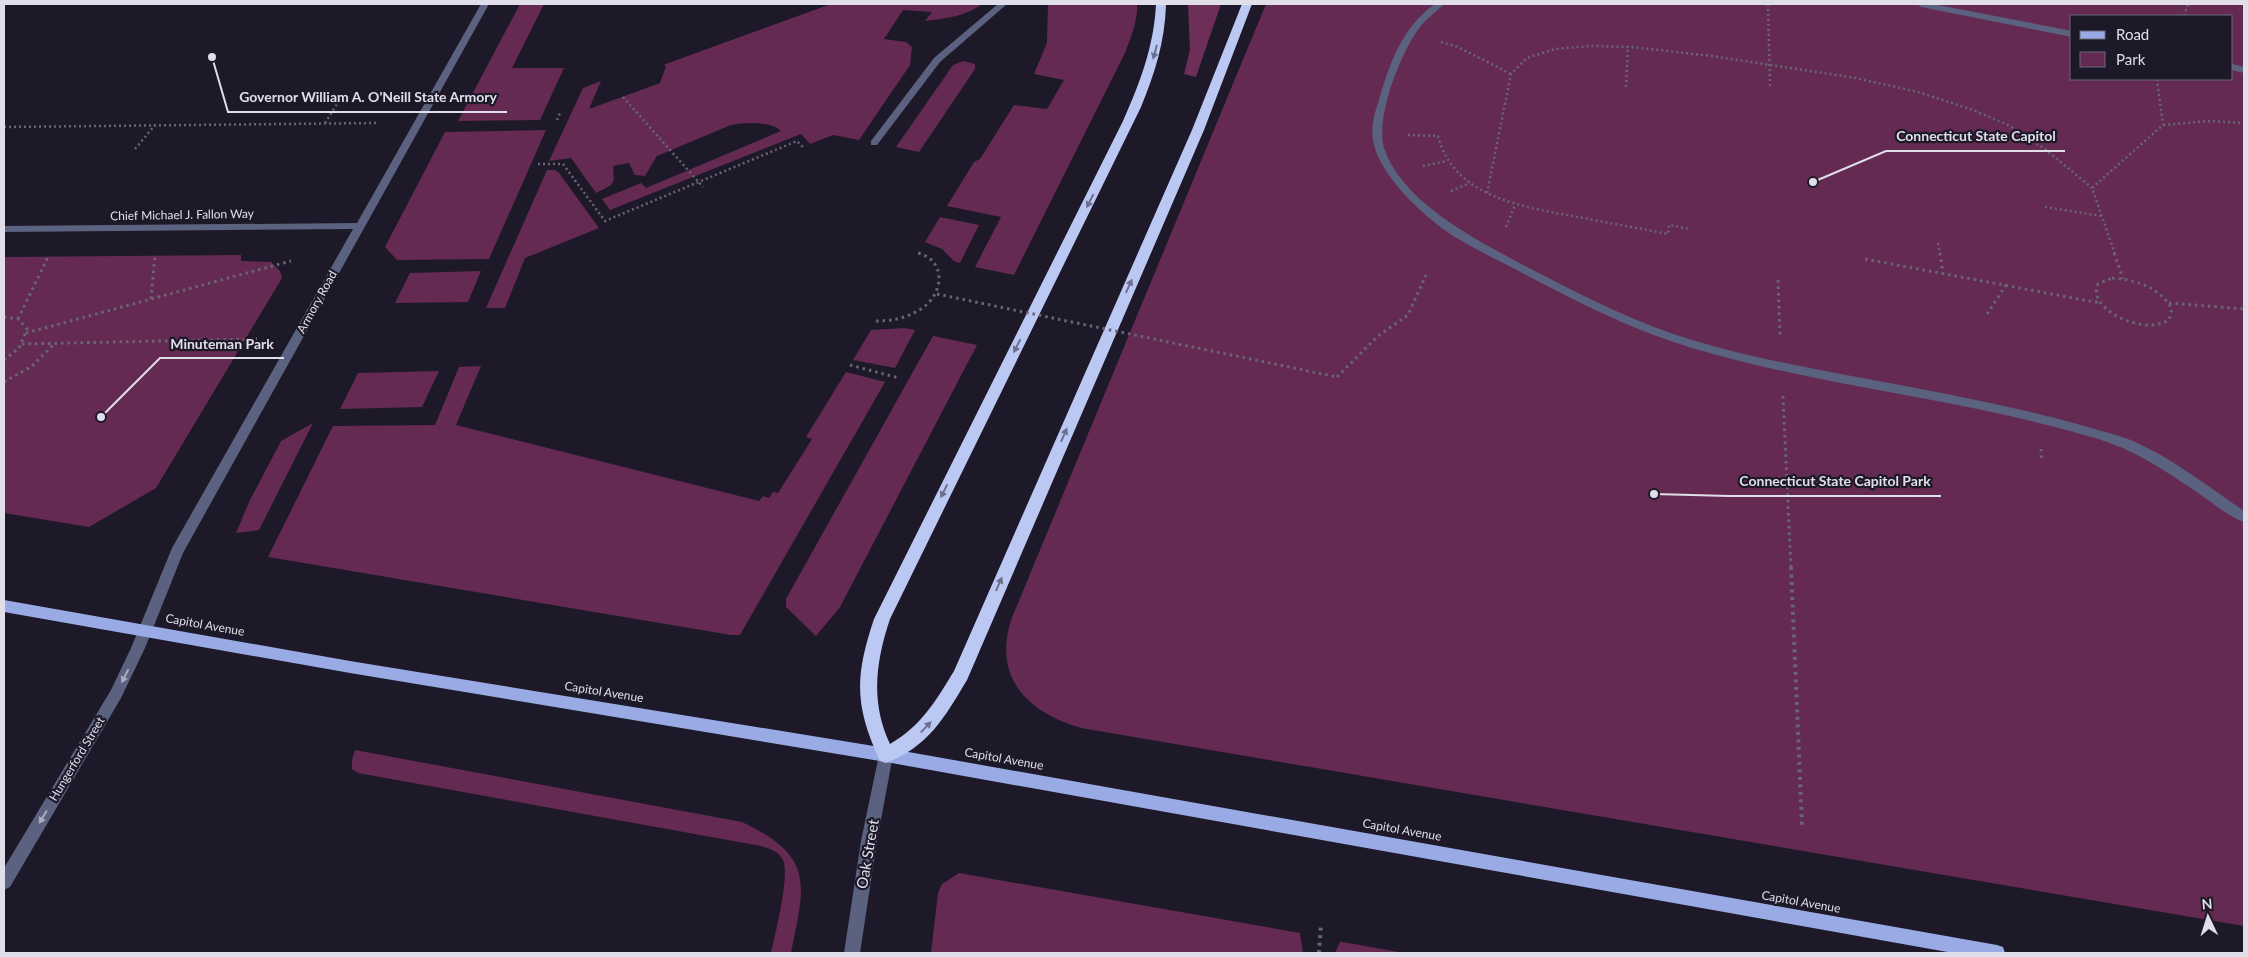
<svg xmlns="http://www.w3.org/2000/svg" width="2248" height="957" viewBox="0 0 2248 957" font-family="Lato,sans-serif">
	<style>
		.green { fill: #642a51; fill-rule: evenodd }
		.forest { fill: #6d2e58 }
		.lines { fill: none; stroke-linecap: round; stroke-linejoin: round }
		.path-far2 { stroke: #696574; stroke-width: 2.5; stroke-dasharray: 2 3; stroke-linecap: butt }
		.path-far1 { stroke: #696574; stroke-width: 3; stroke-dasharray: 2.5 4; stroke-linecap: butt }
		.path { stroke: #696574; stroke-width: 4; stroke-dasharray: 3 4.5; stroke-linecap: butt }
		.minor { fill: #5a627f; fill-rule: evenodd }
		.major { fill: #99aae5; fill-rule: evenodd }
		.highway { fill: #bbc8f4; fill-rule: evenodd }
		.path-bridge-far1 { stroke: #696574; stroke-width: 2.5; stroke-dasharray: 2 3; stroke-linecap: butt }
		.path-bridge { stroke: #696574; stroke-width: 3; stroke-dasharray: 2.5 4; stroke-linecap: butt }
		.oneway { fill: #6c708e }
		.oneway2 { fill: #aaacbf }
		.labels { text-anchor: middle; stroke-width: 4.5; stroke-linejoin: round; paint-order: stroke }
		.street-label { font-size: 12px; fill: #e0dee9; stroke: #1d1929 }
		.near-street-label { font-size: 15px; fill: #e0dee9; stroke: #1d1929 }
		.leader { fill: none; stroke: #e0dee9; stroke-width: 2 }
		.callout-dot { fill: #e0dee9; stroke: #1d1929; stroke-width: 2 }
		.callout-label { font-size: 14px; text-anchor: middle; font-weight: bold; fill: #e0dee9; stroke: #1d1929; stroke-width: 4.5; stroke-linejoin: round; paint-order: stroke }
	</style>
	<rect width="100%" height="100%" fill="#1d1929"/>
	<!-- green -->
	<g class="green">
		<polygon points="520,4 544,4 512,68 564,68 540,120 458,121"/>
		<path d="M831 4H982C965 17 946 18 925 21L932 12 903 10 884 39 906 42 912 47 910 65 859 140 833 135 810 144 801 134 610 210 602 199 641 183 646 188 781 131C771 121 744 122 731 125L657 156 645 176 635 175 629 163 613 166C615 186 614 184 596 193L571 158 549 161 583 88 601 81 589 109 660 83 666 66 663 65Z"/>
		<path d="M1048 4H1137C1138 21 1131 37 1125 53L1014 275 975 267 1001 217 947 206 974 162 980 159 1014 105 1047 109 1064 80 1034 74 1047 43Z"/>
		<path d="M1266 4H2244V926L1081 728C1027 712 993 678 1011 620ZM2072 16H2232V79H2072Z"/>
		<polygon points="963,61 975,64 975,69 919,152 896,147 953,65"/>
		<polygon points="546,130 489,259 397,260 385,247 445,132"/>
		<polygon points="547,170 555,170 559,173 599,228 525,258 505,308 486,308"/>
		<polygon points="940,217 979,225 960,263 954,261 942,249 925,242"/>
		<polygon points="241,255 241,261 271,262 280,271 282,278 156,488 89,527 4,513 4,257"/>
		<polygon points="481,271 468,302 395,303 410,273"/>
		<polygon points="904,328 915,330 895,368 853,360 871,330"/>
		<polygon points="933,336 977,345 840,607 816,636 786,607 786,599"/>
		<polygon points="481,366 456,425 759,501 763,496 769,498 773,492 778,493 812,439 806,437 846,372 885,382 740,635 731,635 268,557 333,426 435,425 459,367"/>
		<polygon points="439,371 422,407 340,409 358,373"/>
		<polygon points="313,423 259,530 236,533 250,500 281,441"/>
		<path d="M355 750 742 822C815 857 805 883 791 953H771C775 935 790 876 783 860 778 851 770 849 761 846L358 773 352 769V760Z"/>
		<polygon points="959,873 1300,933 1303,953 931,953 938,893 942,884"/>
		<polygon points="1340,942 1343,942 1404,953 1335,953"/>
	</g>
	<!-- forest -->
	<polygon class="forest" points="1188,4 1221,4 1196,77 1184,74 1190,50"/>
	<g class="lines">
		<!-- path-far2 -->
		<g class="path-far2">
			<polyline points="1768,4 1770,87"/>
			<polyline points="2184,16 2188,4"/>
			<polyline points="1441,42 1458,47 1511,74"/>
			<polyline points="2157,79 2163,125"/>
			<polyline points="1626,87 1628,46"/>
			<polyline points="557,120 560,113"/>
			<polyline points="325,123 337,104"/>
			<polyline points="4,127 379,123"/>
			<path d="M1408 135 1438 136C1454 198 1524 207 1578 217 1608 223 1638 228 1668 234L1669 225 1690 229"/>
			<polyline points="135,149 155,125"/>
			<polyline points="538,164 563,164 605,221 797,141 803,147"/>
			<polyline points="1423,166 1447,161"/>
			<polyline points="1451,191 1470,183"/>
			<polyline points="1487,193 1511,74 1527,58 1555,49 1591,46 1631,47 1712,56 1856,78 1918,92 1973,110 2008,125 2045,149 2092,188"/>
			<polyline points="2045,207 2101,216"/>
			<polyline points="1506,227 1515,205"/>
			<polyline points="1938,243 1940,254"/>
			<polyline points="918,253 923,254"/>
			<polyline points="2115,254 2092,188 2163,125 2210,121 2244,123"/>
		</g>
		<!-- path-far1 -->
		<g class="path-far1">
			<polyline points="1940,253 1943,274"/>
			<polyline points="2114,253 2123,279"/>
			<polyline points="1865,259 2100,303"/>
			<path d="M2112 278C2137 280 2159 287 2172 309L2169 320C2163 323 2157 325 2150 325 2131 326 2088 308 2098 284Z"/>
			<polyline points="1778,280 1780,337"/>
			<polyline points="151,299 155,255"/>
			<polyline points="2169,303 2244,309"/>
			<polyline points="1987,314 2006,285"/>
			<polyline points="4,317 18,319 27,329 19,348 4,360"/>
			<polyline points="18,319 48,257"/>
			<path d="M876 321C892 321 907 318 921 309 943 295 948 261 918 253"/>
			<polyline points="26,333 291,261"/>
			<polyline points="22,344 257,339"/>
			<polyline points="850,365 899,378"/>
			<polyline points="1337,377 1378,336 1408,315 1426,275"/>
			<polyline points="4,382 32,366 55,343"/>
			<polyline points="1783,396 1791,568"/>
			<polyline points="2041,449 2042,461"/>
		</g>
		<!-- path -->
		<g class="path">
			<polyline points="1791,567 1802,826"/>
			<polyline points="1319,953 1321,924"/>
		</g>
		<!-- minor -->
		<g class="minor">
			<polygon points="481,4 489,4 183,553 145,648 121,698 10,887 4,890 4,868 111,690 131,648 172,548 353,229 4,232 4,226 357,223"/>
			<polygon points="998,4 1007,4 940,62 877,145 871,145 871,141 934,58"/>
			<path d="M1435 4H1444C1436 12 1427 18 1420 27 1401 51 1375 118 1384 148 1403 205 1484 244 1533 270 1585 297 1636 323 1692 340 1748 357 1805 367 1862 378 1949 394 2035 410 2119 436 2159 448 2209 487 2244 511V522C2229 517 2214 504 2201 495 2164 470 2135 449 2091 437 1960 398 1823 387 1692 348 1632 330 1580 303 1526 275 1502 262 1478 251 1455 237 1427 220 1382 178 1374 145 1370 130 1374 114 1379 100 1389 64 1403 26 1435 4Z"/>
			<polygon points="1917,4 1933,4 2072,31 2072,37 1921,7"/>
			<polygon points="2232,64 2244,67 2244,73 2232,70"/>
			<polygon points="886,748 891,750 893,755 877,841 860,953 844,953 861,841 879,755 881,750"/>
		</g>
		<!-- major -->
		<polygon class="major" points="4,600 350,661 886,748 1997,945 2003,947 2005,953 1953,953 886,762 350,673 4,612"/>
		<!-- highway -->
		<path class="highway" d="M1156 4H1166C1165 41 1155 73 1141 107L890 619C876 661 870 702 890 744 921 726 936 701 954 671L1192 130 1242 4H1252L1204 130 967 680C945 717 928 747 886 763L880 761C854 705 855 676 874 619L1123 121C1140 83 1154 46 1156 4Z"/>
		<!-- path-bridge-far1 -->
		<polyline class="path-bridge-far1" points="623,97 703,187"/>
		<!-- path-bridge -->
		<polyline class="path-bridge" points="937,294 1337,377"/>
	</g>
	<!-- one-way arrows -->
	<defs><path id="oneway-solid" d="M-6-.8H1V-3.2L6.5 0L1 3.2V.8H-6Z" transform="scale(1.25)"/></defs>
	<g class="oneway">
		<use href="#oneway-solid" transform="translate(1155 52) rotate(105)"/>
		<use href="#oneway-solid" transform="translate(1090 201) rotate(117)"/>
		<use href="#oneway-solid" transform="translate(1129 286) rotate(-66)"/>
		<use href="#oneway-solid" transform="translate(1017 346) rotate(117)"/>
		<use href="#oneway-solid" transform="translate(1064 435) rotate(-66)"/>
		<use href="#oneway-solid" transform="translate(944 491) rotate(117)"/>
		<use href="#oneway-solid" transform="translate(999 584) rotate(-66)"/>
		<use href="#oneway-solid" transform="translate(926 727) rotate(-46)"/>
	</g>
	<g class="oneway2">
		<use href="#oneway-solid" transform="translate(125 676) rotate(117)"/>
		<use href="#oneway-solid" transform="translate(43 817) rotate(121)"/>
	</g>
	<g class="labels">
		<!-- street labels -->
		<g class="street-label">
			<text transform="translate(182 215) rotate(-1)" y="4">Chief Michael J. Fallon Way</text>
			<text transform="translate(317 302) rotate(-61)" y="4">Armory Road</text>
			<text transform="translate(205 625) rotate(10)" y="4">Capitol Avenue</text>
			<text transform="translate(604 692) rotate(9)" y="4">Capitol Avenue</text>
			<text transform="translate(77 759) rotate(-59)" y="4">Hungerford Street</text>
			<text transform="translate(1004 759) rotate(10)" y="4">Capitol Avenue</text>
			<text transform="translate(1402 830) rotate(10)" y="4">Capitol Avenue</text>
			<text transform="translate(1801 902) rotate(10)" y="4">Capitol Avenue</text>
		</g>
		<!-- near-street labels -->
		<g class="near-street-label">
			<text transform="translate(868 854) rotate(-80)" y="5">Oak Street</text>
		</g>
	</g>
	<!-- callouts -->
	<path class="leader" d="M212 57L228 112H507M1813 182L1886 151H2065M101 417L160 358H284M1654 494L1729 496H1941"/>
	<g class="callout-dot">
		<circle cx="212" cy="57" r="5"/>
		<circle cx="1813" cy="182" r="5"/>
		<circle cx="101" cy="417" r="5"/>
		<circle cx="1654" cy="494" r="5"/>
	</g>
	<g class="callout-label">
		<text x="368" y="102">Governor William A. O'Neill State Armory</text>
		<text x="1976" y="141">Connecticut State Capitol</text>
		<text x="222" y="349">Minuteman Park</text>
		<text x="1835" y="486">Connecticut State Capitol Park</text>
	</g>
	<!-- border -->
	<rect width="2248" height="957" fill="none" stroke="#e0dee9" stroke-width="10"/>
	<!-- legend -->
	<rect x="2070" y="15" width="162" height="65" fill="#1d1929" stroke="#6b6876"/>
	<rect x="2080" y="31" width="25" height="8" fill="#99aae5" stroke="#6b6876"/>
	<text x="2116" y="40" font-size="15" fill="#e0dee9">Road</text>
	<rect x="2080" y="52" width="25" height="15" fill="#642a51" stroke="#6b6876"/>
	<text x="2116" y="65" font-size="15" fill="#e0dee9">Park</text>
	<!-- north arrow -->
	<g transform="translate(2208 917) rotate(356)" stroke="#1d1929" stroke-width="4" paint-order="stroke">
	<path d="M0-4L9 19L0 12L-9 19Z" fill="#e0dee9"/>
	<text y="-8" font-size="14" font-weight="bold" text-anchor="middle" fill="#e0dee9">N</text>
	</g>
</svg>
